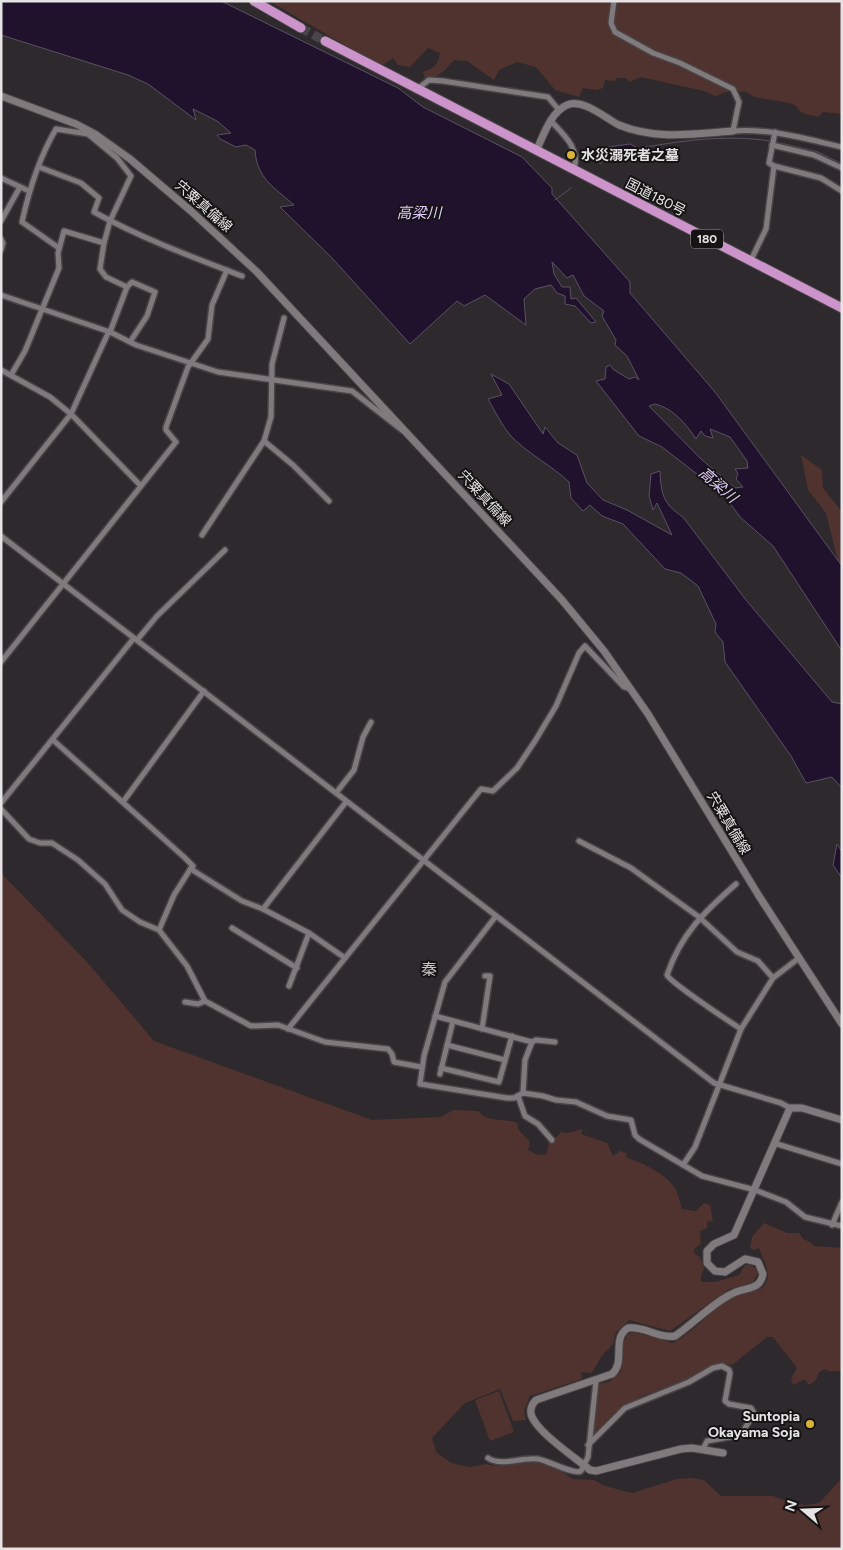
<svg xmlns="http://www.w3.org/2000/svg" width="843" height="1550" viewBox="0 0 843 1550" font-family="Figtree,'Noto Sans JP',sans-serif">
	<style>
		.green { fill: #50332e }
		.water { fill: #20122d; stroke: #5b5164; fill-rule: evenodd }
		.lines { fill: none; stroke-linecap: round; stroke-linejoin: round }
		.stream { stroke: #5b5164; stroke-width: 1 }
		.highway-tunnel { stroke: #4a4548; stroke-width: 9; stroke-dasharray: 9 4.5; stroke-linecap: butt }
		.street-casing { stroke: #484446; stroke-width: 8 }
		.secondary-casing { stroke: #484446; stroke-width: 9 }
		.highway-casing { stroke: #484446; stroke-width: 11 }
		.street { stroke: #807a7d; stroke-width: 5 }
		.secondary { stroke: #807a7d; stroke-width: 7 }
		.highway { stroke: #cd94cc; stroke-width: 9 }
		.poi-dot { fill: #dab333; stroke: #151314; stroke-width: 2 }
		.labels { text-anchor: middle; stroke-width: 4; stroke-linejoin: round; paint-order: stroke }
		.shield { fill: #151314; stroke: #a7a5a6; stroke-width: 1 }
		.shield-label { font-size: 12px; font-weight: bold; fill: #e6e3e4 }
		.poi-label { font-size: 14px; font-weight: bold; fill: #e6e3e4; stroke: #151314; text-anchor: start }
		.street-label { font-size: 14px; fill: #e6e3e4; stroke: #151314 }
		.water-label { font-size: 15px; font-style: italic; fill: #e0caf9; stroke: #151314 }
		.quarter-label { font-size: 16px; fill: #cac3c6; stroke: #151314 }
	</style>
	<rect width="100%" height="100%" fill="#2e292c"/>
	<!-- green -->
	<g class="green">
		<path d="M269 1H842V114L823 112 818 117 802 113 795 105 784 102 755 97 746 92 730 91 715 96 704 91 641 77 630 82 626 78H617L615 81 605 80 603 88 597 90 583 88 579 97 555 90 536 67 517 62 499 70 494 80 467 61 454 60C445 70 439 79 425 78L423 72C434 68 438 66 440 53L428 48 410 67 398 65 393 58 381 66Z"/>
		<polygon points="801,455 822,470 823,488 842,512 842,566 838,561 826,513 808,490"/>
		<path d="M1 873 87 962 154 1041 372 1120 440 1117 454 1110 478 1111C487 1123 506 1118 517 1123L519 1130 530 1142 528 1150 538 1155 547 1154 549 1139H555L561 1132 567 1133 583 1129 581 1134 607 1143 613 1156 620 1151 626 1153 627 1158C641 1161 669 1176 676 1190 679 1196 680 1202 682 1209L696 1211 704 1203 710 1205 713 1221 707 1222V1228L700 1231 701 1244 694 1249 695 1254 700 1257 704 1268 701 1277V1282H715L739 1275 745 1265C752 1265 755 1267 758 1273L753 1282 729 1289 670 1331 629 1320 616 1332 613 1344 601 1357 592 1373 581 1372 582 1379 530 1396 524 1411 526 1420 513 1421 500 1389 465 1403 432 1438 436 1452 451 1463 470 1467 486 1464 494 1466 529 1462 538 1463 553 1466 573 1479 594 1480 605 1486 632 1493 677 1479 691 1478 704 1480 721 1496H773L795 1504 806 1505 819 1503 842 1478V1549H1Z"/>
		<path d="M764 1223 787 1233H799L803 1239 810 1242 814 1246 842 1248V1371H828L826 1369 819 1372 816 1380 809 1385 805 1379 793 1385 791 1379 797 1368 773 1337H767L732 1365 717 1363 695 1376 640 1397 614 1413 592 1436 597 1384 609 1382 621 1372 623 1343 627 1335 634 1332 673 1343C695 1331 715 1306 736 1296 744 1292 759 1293 765 1285 773 1273 762 1259 759 1248L754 1250 750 1248 752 1237Z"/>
		<polygon points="499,1391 514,1432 490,1441 475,1400"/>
	</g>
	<!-- water -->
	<g class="water">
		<path d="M1 1H221L398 88 423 107 522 157 552 188V194L630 282V293L715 392 842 566V651L773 546 740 517 724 495 662 447 639 436 596 381 605 379 606 367 610 365 614 370 629 379 635 377 639 380 627 356 615 345 616 340 602 316 604 311 584 296 573 275 567 278 552 262 554 274 562 287H570L571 299 576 298 596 322 591 323 575 306 565 304V296L557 293 551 285 535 289 524 299 526 325 485 295 464 306 457 301 410 344 332 258 280 207 294 205C274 187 257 179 255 150L246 145 236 147 220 139 217 135 231 133 217 121 193 109 196 120 148 84 128 75 1 35ZM655 404C673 408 687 425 696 439L701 431 705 436 713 438 710 429 730 437 747 461 748 468 735 469 738 474 736 479 743 487 735 488 701 459 649 406Z"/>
		<polygon points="630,144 636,147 636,151 633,155 627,155 627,158 603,161 600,164 597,160 601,152 608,147"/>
		<path d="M491 374 509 384 543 434 545 427 558 443 577 455 587 483 603 500 627 510 672 535 657 503 653 510 649 496 651 474 660 471C661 494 663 504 683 517L746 600 832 702 842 704V788L832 777 806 783 791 756 725 662 723 642 715 632 716 624 698 586 681 573 665 569 623 524 602 516 590 505 583 511 571 498 569 482C551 465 528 454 511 436 502 426 495 411 488 399L502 395Z"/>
		<polygon points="837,844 842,852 842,878 833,865"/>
	</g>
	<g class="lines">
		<!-- stream -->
		<g class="stream">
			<polyline points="776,142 818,152 842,164"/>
			<path d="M635 149C679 141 725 134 770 141"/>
			<polyline points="555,200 571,188"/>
		</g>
		<!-- highway-tunnel -->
		<polyline class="highway-tunnel" points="301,28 325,41"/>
		<!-- street casing -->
		<g class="street-casing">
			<g id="street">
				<path d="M614 1 611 23 615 32 653 53 680 63 733 89 739 102 733 131C769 128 806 139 842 147"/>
				<polyline points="416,90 429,80 443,81 548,97 559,110"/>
				<path d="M551 121C562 133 581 149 574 168"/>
				<polyline points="89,132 88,134 117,158 131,176 110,221 104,243 100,269 106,277 127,287 132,282 155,292 147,316 130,342"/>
				<polyline points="775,132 769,163 774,166 821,178 842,191"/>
				<polyline points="772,145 814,155 842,168"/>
				<path d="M39 167 81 183 99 198 94 212C141 238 192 257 242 276"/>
				<polyline points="1,178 29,191"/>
				<polyline points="1,221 20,187"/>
				<polyline points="1,239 3,243 1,250"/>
				<path d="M59 248 22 222C29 190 39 158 56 129L88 134"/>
				<polyline points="751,260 766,229 774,166"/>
				<polyline points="1,295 110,332 136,345 218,372 352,391 402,430"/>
				<polyline points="110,332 127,287"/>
				<polyline points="1,370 50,397 71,414 141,486"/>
				<polyline points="11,375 25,351 59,268 58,253 64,231 104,243"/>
				<polyline points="264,441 293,465 329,501"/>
				<polyline points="1,502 71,414 109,331"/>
				<polyline points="202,535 264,441 271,417 272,364 284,318"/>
				<polyline points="1,536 714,1083 781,1103 790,1108"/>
				<polyline points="137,640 157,616 225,550"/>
				<polyline points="1,662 176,442 166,430 166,427 188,367 208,339 212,305 227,270"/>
				<polyline points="53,740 184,857 193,866 191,868 194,871 242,901 263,909 309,933 345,958"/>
				<polyline points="336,793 354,770 363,737 371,722"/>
				<polyline points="123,802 204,691"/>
				<polyline points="1,803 134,638"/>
				<polyline points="1,809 29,839 40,843 52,843 78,860 105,884 122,910 140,922 159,930"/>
				<polyline points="579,841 631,868 699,917 737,952 758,961 773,978"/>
				<polyline points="191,868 174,895 159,930 187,966 205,1001"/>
				<path d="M736 884C704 912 681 934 667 975 670 982 730 1022 741 1029"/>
				<polyline points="263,909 346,802"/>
				<polyline points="496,916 445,982 424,1056 420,1084 507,1098 514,1098 523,1093 543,1096 556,1100 576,1102 607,1116 631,1120 635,1135 639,1139 702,1176 755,1190 786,1202 805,1217 842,1226"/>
				<polyline points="232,928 297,968"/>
				<polyline points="289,986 309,933"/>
				<polyline points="185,1002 198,1004 205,1001 251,1026 278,1025 325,1042 388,1049 392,1054 394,1062 421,1067"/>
				<polyline points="435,1016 532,1042 536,1040 555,1042"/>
				<polyline points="288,1029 481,789 493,791 517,768 535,741 556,706 579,653 585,646 624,687 630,689"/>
				<polyline points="482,1029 490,976 485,976"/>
				<polyline points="447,1045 505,1060"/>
				<polyline points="441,1068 499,1082 512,1036"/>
				<polyline points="440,1074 453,1021"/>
				<polyline points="523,1093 525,1060 532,1042"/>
				<polyline points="518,1096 525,1116 538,1124 552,1140"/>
				<polyline points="774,1143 842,1164"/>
				<polyline points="683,1165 695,1147 741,1029 773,978 799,958"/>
				<polyline points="832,1225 842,1202"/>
				<polyline points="588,1445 625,1408 689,1382 713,1368 722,1366 729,1370 730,1373 725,1401 729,1404 751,1408 754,1413 741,1435 707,1441 703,1449"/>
				<path d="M488 1458C501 1467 522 1457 538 1459 549 1461 574 1475 581 1471L588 1457 596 1381"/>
			</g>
		</g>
		<!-- secondary casing -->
		<g class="secondary-casing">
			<g id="secondary">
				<polyline points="1,96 76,124 95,134 130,159 191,211 257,272 562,600 604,651 648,714 759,896 842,1024"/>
				<path d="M537 149C544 134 551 112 567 105 583 98 605 118 619 125 655 140 694 134 733 131"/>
				<path d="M723 1453 692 1448 681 1449 596 1471 590 1470C576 1458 535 1431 531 1414 530 1408 532 1404 536 1400L612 1374C626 1362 611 1338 628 1328 645 1326 659 1339 675 1336 693 1324 717 1299 736 1292 748 1287 760 1290 763 1274L758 1262 745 1259 725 1272 715 1271 707 1263V1251L714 1244 734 1235 790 1108H802L842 1120"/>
			</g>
		</g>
		<!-- highway casing -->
		<g class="highway-casing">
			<g id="highway">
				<polyline points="254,1 301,28"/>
				<polyline points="325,41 842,308"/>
			</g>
		</g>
		<!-- street -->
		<use href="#street" class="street"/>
		<!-- secondary -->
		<use href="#secondary" class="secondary"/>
		<!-- highway -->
		<use href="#highway" class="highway"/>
	</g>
	<!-- markers -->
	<g class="poi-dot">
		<circle cx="571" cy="155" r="5"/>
		<circle cx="810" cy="1424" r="5"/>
	</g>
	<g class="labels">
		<!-- shield labels -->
		<rect class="shield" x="691" y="229.5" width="32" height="19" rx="4"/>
		<g class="shield-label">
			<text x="707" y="243">180</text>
		</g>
		<!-- poi labels -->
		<g class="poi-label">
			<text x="581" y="160">水災溺死者之墓</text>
			<text x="800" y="1421" text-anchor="end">Suntopia<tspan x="800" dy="16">Okayama Soja</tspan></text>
		</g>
		<!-- street labels -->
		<g class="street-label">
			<text transform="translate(656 197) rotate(27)" y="5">国道180号</text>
			<text transform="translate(204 206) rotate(41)" y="5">宍粟真備線</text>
			<text transform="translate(485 498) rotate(47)" y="5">宍粟真備線</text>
			<text transform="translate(729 823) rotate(59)" y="5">宍粟真備線</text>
		</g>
		<!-- water labels -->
		<g class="water-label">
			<text x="419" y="218">高梁川</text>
			<text transform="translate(718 485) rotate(41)" y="5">高梁川</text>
		</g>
		<!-- quarter labels -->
		<g class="quarter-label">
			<text x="429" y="975">秦</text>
		</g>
	</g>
	<!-- border -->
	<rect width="843" height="1550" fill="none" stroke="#e6e3e4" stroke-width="5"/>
	<!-- north arrow -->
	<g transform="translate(803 1510) rotate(289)" stroke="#151314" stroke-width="4" paint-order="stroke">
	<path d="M0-4L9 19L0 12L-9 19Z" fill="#e6e3e4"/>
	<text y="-8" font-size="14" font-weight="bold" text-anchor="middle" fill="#e6e3e4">N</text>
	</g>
</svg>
